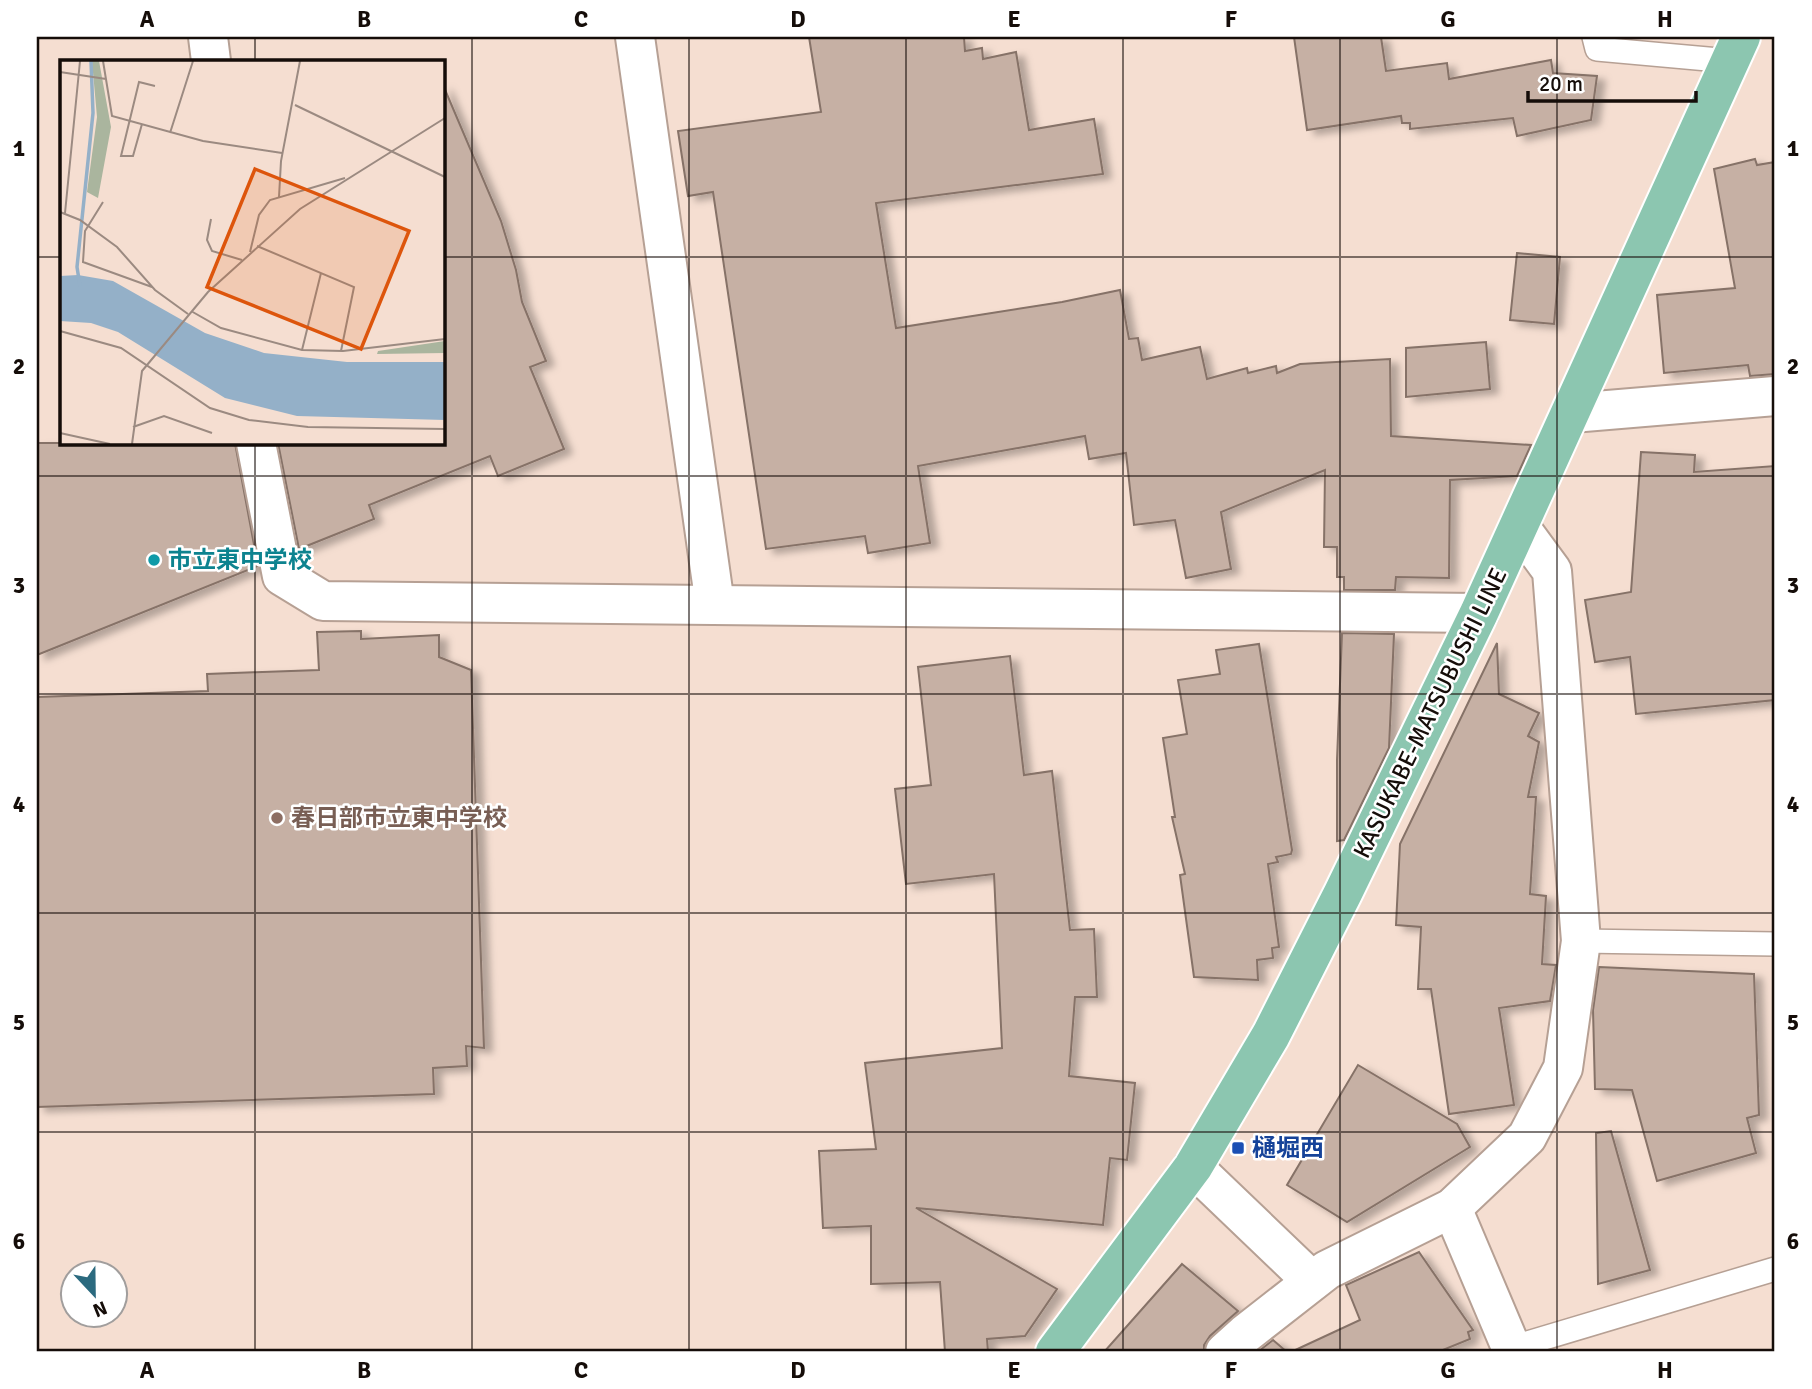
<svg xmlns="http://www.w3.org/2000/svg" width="1812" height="1389" viewBox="0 0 1812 1389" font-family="Signika,'Noto Sans JP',sans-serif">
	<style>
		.building { fill: #c6b0a4; stroke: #867267; stroke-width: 2; filter: url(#shadow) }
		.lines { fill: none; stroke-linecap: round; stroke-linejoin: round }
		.lane-casing { stroke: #b6a094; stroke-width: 26 }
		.street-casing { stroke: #b6a094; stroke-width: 42 }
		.primary-casing { stroke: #fff; stroke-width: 42 }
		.lane { stroke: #fff; stroke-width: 23 }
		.street { stroke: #fff; stroke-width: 38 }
		.primary { stroke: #8cc6b0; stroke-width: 38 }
		.grid { fill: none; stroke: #150d09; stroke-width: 2; stroke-opacity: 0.55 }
		.culture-dot { fill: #0f9aa8; stroke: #fff; stroke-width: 2.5 }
		.education-dot { fill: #8d6e63; stroke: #fff; stroke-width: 2.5 }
		.transit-dot { fill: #1a4fb4; stroke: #fff; stroke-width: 2.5 }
		.labels { text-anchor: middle; stroke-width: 5; stroke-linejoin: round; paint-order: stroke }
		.culture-label { font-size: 24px; font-weight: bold; fill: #0d838f; stroke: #fff; text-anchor: start }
		.street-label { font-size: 24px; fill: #150d09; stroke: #fff }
		.education-label { font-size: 24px; font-weight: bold; fill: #785e54; stroke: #fff; text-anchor: start }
		.transit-label { font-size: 24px; font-weight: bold; fill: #164399; stroke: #fff; text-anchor: start }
		.inset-river { fill: none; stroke: #94b0c8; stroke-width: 3.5 }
		.inset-road { fill: none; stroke: #9b8a81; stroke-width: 2 }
		.view { fill: #dd550c; fill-opacity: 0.15; stroke: #dd550c; stroke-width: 3.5 }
		.inset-edge { fill: none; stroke: #150d09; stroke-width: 3.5 }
		.neatline { fill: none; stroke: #150d09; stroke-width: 2.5 }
		.grid-label { font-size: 23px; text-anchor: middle; font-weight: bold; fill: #150d09 }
	</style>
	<defs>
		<filter id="shadow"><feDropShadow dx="8" dy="4.5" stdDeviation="3.5" flood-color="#0004"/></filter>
	</defs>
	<rect width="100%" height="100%" fill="#f5ded1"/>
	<!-- building -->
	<g class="building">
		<polygon points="809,37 964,37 965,51 982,48 983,59 1016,52 1029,130 1094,119 1103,174 876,203 896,328 1062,302 1120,290 1129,339 1138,338 1142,360 1200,347 1207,379 1247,368 1248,373 1276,366 1277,373 1300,364 1390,359 1391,436 1531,445 1517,476 1450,480 1449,578 1396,577 1395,590 1344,590 1344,577 1337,577 1337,547 1324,547 1325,470 1221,512 1231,569 1186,578 1175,520 1134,525 1126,453 1089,459 1085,436 918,466 930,543 868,553 865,536 766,549 713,192 688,196 678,131 821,112"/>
		<polygon points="1294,37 1381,37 1386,71 1447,63 1449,79 1551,60 1553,73 1597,76 1591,120 1517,136 1513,118 1410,129 1410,123 1402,123 1401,116 1307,130"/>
		<polygon points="443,85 501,221 516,270 522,302 546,361 530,367 564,449 498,476 490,456 369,505 374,519 299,549 278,443 443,443"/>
		<polygon points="1755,159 1757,165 1775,162 1775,374 1750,376 1748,365 1664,373 1657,295 1735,288 1714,169"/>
		<polygon points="1517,253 1560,257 1554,324 1510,320"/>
		<polygon points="1486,342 1490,389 1406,397 1406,348"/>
		<polygon points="37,443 235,443 258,566 37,655"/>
		<polygon points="1641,452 1695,455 1694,472 1775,466 1775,700 1636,714 1630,657 1595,662 1585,600 1631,592"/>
		<polygon points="361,631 361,639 439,635 439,657 471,670 484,1048 466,1046 467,1066 433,1068 434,1094 37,1107 37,697 208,691 207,674 319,670 317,632"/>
		<polygon points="1342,633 1394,634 1389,748 1344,840 1337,841 1337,760"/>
		<polygon points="1497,643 1499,694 1539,713 1528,736 1539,742 1528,797 1536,797 1530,894 1546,896 1542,964 1556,965 1550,1001 1499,1008 1514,1105 1449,1114 1431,989 1418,989 1421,927 1396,925 1400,844"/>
		<polygon points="1259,644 1292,850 1291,854 1276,857 1278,862 1268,864 1279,947 1272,948 1273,958 1257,960 1258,980 1194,977 1180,875 1185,874 1172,817 1175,817 1163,738 1187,734 1178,680 1220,674 1216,650"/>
		<polygon points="1010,656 1024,775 1052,771 1070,930 1094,929 1097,997 1075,997 1069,1076 1135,1083 1127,1160 1110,1158 1103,1225 916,1208 1057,1289 1025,1336 987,1339 988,1352 945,1352 940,1282 871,1284 871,1226 823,1228 819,1151 876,1149 865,1063 1002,1048 994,874 906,884 895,789 931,785 918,667"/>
		<polygon points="1599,967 1754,974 1759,1115 1747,1118 1756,1153 1657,1181 1632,1090 1595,1089 1593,1010"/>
		<polygon points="1358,1065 1457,1124 1470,1147 1347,1222 1287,1185"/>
		<polygon points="1611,1131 1650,1270 1598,1284 1596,1133"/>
		<polygon points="1419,1252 1473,1330 1468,1332 1470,1339 1438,1352 1291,1352 1360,1320 1346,1285"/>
		<polygon points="1182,1264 1238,1311 1210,1336 1204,1345 1204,1352 1104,1352"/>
		<polygon points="1273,1340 1287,1352 1257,1352 1259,1351"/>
	</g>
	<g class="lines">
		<!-- lane casing -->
		<g class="lane-casing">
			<g id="lane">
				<polyline points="1594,37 1597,49 1730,61"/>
				<polyline points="1581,941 1775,944"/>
				<polyline points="1511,1348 1775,1269"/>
			</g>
		</g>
		<!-- street casing -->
		<g class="street-casing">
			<g id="street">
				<polyline points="208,37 211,61"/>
				<polyline points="635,37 715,605"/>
				<polyline points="1572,413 1775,396"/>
				<polyline points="256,443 282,576 323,601 1479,613"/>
				<polyline points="1193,1167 1312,1281"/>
				<polyline points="1452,1208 1513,1352"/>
				<polyline points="1225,1352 1245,1334 1327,1270 1452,1208 1527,1137 1563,1068 1581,941 1552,571 1519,526"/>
			</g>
		</g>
		<!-- primary casing -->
		<g class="primary-casing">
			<polyline id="primary" points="1055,1352 1193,1167 1271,1035 1343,893 1479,613 1741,37"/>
		</g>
		<!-- lane -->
		<use href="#lane" class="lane"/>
		<!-- street -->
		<use href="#street" class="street"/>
		<!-- primary -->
		<use href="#primary" class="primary"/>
	</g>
	<!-- grid -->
	<path class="grid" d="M255 37V61M472 37V1352M689 37V1352M906 37V1352M1123 37V1352M1340 37V1352M1557 37V1352M37 257H61M443 257H1775M255 443V1352M37 476H1775M37 694H1775M37 913H1775M37 1132H1775"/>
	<!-- markers -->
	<circle class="culture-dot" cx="154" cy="560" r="7"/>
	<circle class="education-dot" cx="277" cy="818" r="7"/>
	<rect class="transit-dot" x="1231" y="1141" width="14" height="14" rx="3.5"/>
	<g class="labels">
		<!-- culture labels -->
		<g class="culture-label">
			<text x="168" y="568">市立東中学校</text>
		</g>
		<!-- street labels -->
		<g class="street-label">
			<text transform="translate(1430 713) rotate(-64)" y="8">KASUKABE-MATSUBUSHI LINE</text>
		</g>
		<!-- education labels -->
		<g class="education-label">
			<text x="291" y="826">春日部市立東中学校</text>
		</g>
		<!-- transit labels -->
		<g class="transit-label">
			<text x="1252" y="1156">樋堀西</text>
		</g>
	</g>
	<!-- overview -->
	<g transform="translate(60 60)">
		<rect width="385" height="385" fill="#f5ded1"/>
		<path d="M32 1H39L51 67 38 138 27 132 37 57ZM385 281V293L317 294 318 291Z" fill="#aab59e"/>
		<path d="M18 215 53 221 145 273 204 293 287 302H385V360L237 356 165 338 58 272 31 263 0 261V216Z" fill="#94b0c8"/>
		<path class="inset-river" d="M20 226 17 207 33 53 31 1"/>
		<path class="inset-road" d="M43 1 52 56 143 81 222 93M0 12 46 19M235 45 385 117M82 64 73 96H61L79 22 95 26M110 73 133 1M219 137 221 101 240 1M43 142 25 171 23 202 92 227M0 152 20 160 57 187 95 230 128 254M5 153 20 1M151 159 147 180 152 191 182 200M197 186 294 227 281 291M190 192 199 155 210 140 285 118M131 251 161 268 242 290 283 291 385 279M0 271 61 288 150 348 189 360 248 367 385 369M242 290 261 213M73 367 104 356 152 373M0 373 50 384M72 384 82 311 148 232 240 149 385 58"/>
		<path class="view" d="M195 109 349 171 301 289 147 227Z"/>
		<rect width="385" height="385" class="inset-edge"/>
	</g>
	<!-- border -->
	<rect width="1812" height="1389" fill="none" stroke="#ffffff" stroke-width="77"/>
	<!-- north arrow -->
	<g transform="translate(94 1294) rotate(158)"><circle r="33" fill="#ffffff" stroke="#a19e9d" stroke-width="2"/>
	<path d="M0-5L12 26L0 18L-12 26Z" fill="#2b6a7f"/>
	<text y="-10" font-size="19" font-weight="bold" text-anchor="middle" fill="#150d09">N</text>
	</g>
	<!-- scale -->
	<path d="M1528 91v10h168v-10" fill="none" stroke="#150d09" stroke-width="3.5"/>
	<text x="1539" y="91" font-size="21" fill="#150d09" stroke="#ffffff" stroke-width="5" paint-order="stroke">20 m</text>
	<rect x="38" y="38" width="1735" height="1312" class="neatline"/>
	<g class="grid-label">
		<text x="147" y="27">A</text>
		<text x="364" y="27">B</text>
		<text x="581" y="27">C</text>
		<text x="798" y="27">D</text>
		<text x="1014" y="27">E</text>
		<text x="1231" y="27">F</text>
		<text x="1448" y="27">G</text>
		<text x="1665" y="27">H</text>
		<text x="19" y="156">1</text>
		<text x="1793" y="156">1</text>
		<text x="19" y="374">2</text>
		<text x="1793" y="374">2</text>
		<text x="19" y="593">3</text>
		<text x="1793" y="593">3</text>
		<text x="19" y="812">4</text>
		<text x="1793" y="812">4</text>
		<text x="19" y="1030">5</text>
		<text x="1793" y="1030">5</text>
		<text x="19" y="1249">6</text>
		<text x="1793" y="1249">6</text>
		<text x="147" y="1378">A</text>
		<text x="364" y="1378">B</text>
		<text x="581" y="1378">C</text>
		<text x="798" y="1378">D</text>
		<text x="1014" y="1378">E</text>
		<text x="1231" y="1378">F</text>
		<text x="1448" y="1378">G</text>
		<text x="1665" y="1378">H</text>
	</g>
</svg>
